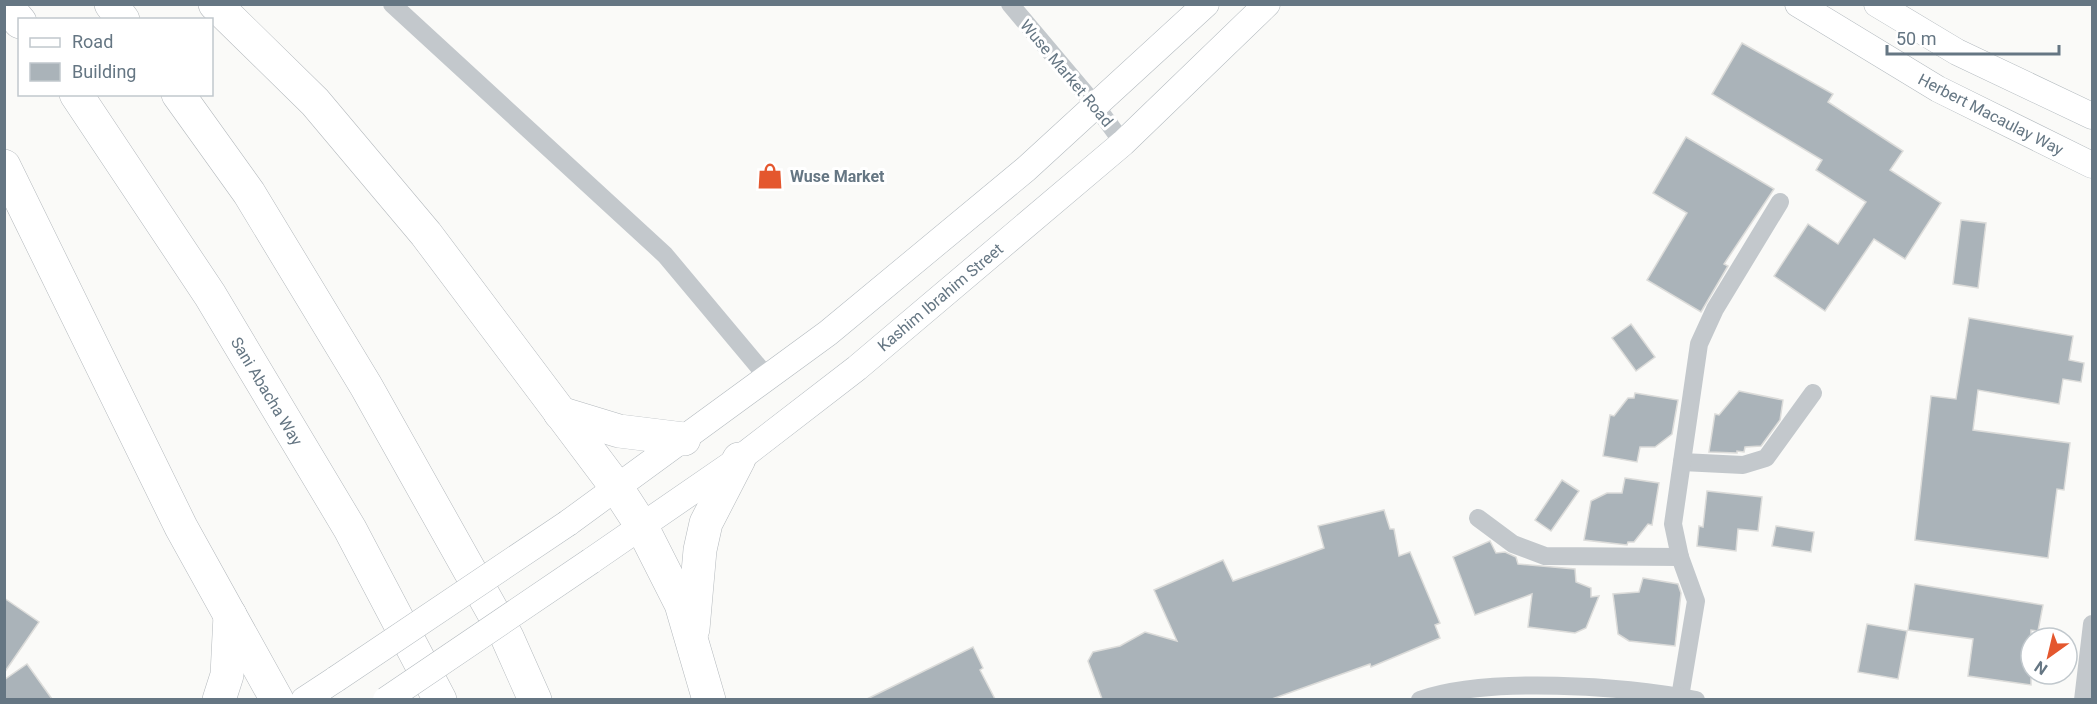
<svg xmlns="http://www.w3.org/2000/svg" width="2097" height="704" viewBox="0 0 2097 704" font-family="Roboto,sans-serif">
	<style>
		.building { fill: #aab3b9; stroke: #dcdcda; stroke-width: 1.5 }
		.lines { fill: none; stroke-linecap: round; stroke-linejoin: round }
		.secondary-casing { stroke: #b3babf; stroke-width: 27 }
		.motorway-casing { stroke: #b4b9bd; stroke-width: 34 }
		.minor { stroke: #c3c8cc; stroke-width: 18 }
		.secondary { stroke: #fff; stroke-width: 26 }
		.motorway { stroke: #fff; stroke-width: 33 }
		.secondary-bridge-casing { stroke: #b3babf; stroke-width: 27; stroke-linecap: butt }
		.secondary-bridge { stroke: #fff; stroke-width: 26 }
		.labels { text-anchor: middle; stroke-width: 6; stroke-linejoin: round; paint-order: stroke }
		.street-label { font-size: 16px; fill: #657683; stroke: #fff }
		.poi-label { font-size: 16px; font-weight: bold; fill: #657683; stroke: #fff; text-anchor: start }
	</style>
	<rect width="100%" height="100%" fill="#fafaf8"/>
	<!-- building -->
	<g class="building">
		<polygon points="1742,43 1833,94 1828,102 1903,151 1890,170 1941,203 1905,259 1874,239 1825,311 1774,276 1808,224 1838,244 1866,202 1816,170 1822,160 1712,94"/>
		<polygon points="1686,137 1774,189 1724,264 1728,266 1701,312 1647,280 1687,213 1653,193"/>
		<polygon points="1961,220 1986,223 1978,288 1953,284"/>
		<polygon points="1969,318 2073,336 2069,360 2084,363 2081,382 2063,379 2059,404 1978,390 1973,430 2070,443 2064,490 2057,489 2048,558 1915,540 1931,396 1956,399"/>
		<polygon points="1631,324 1655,357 1636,371 1612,338"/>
		<polygon points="1739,391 1783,400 1780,420 1761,446 1745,447 1744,452 1737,451 1737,453 1709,452 1715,414 1719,415"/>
		<polygon points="1635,393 1678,400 1672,434 1655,447 1640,447 1637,462 1603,456 1610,415 1614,416 1628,398 1634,398"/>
		<polygon points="1625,478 1659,483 1652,525 1648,524 1634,542 1628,542 1627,545 1584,540 1591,501 1607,493 1622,493"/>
		<polygon points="1562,480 1579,491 1551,531 1535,520"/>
		<polygon points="1707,491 1762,497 1758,531 1738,529 1736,551 1697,546 1699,526 1703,527"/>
		<polygon points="1384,510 1390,529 1394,529 1399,556 1410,552 1440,623 1435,625 1440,638 1371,667 1370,664 1272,699 1102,699 1088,661 1093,652 1120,646 1145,632 1177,641 1154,590 1223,560 1233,581 1324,548 1318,526"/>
		<polygon points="1776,526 1814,532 1811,552 1772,546"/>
		<polygon points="1490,541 1496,553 1505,552 1516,557 1518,564 1575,569 1576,582 1591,588 1591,597 1599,596 1586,628 1575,633 1528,627 1532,594 1475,615 1453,557"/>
		<polygon points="1643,578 1678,584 1681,593 1675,646 1629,641 1618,634 1613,594 1639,592"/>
		<polygon points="1915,584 2043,605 2038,631 2031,630 2031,685 1968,676 1973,639 1908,630"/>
		<polygon points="4,598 39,622 4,673"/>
		<polygon points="1867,624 1907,631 1898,679 1858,672"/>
		<polygon points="973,647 983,668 980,670 995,699 867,699"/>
		<polygon points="27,664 52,699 4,699 4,680"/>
	</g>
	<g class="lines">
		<!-- secondary casing -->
		<g class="secondary-casing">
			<g id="secondary">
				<polyline points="1798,4 1938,89 2092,165"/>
				<polyline points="1877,4 1957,52 2092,116"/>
				<polyline points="568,523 828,333 1026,169 1206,4"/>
				<polyline points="591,561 739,459 857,368 1123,143 1267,4"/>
				<polyline points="304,700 336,679"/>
			</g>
		</g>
		<!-- motorway casing -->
		<g class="motorway-casing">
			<g id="motorway">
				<polyline points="5,4 20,22"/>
				<polyline points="111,4 123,20"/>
				<polyline points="215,4 315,102 426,234 617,488 641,525 681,604 709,700"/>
				<polyline points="76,94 210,295 350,529 440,700"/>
				<polyline points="178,94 249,193 366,386 507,637 535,700"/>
				<polyline points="4,166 181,527 277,700"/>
				<polyline points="560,413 619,431 684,439"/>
				<polyline points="693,629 700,550 706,523 739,459"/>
				<polyline points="219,700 227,675 230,615"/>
			</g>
		</g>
		<!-- minor -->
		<g class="minor">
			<polyline points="392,4 665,255 768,378"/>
			<polyline points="1010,4 1096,106 1123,143"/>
			<polyline points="1682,462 1743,465 1766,458 1813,393"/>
			<polyline points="1478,518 1513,544 1545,556 1680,557"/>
			<polyline points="1680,697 1696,601 1680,557 1673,524 1699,344 1715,309 1780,202"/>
			<path d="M1420 700C1488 676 1625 686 1696 700"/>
			<polyline points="2083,700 2092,624"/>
		</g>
		<!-- secondary -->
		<use href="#secondary" class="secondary"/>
		<!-- motorway -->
		<use href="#motorway" class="motorway"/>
		<!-- secondary-bridge casing -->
		<g class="secondary-bridge-casing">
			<g id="secondary-bridge">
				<polyline points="336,679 568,523"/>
				<polyline points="386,700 591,561"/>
			</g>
		</g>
		<!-- secondary-bridge -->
		<use href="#secondary-bridge" class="secondary-bridge"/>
	</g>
	<!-- icons -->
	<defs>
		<g id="shop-bare" transform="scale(2.07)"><path d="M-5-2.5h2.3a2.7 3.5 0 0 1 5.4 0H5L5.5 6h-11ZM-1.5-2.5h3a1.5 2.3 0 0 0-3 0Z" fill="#e4572e" stroke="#fff" stroke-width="2.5" paint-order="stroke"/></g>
	</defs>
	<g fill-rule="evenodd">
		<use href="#shop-bare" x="770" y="176"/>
	</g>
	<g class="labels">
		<!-- street labels -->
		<g class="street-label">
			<text transform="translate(1067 73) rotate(50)" y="6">Wuse Market Road</text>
			<text transform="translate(1991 114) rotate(27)" y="6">Herbert Macaulay Way</text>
			<text transform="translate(940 297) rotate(-40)" y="6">Kashim Ibrahim Street</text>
			<text transform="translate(267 391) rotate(59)" y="6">Sani Abacha Way</text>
		</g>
		<!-- poi labels -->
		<g class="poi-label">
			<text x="790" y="182">Wuse Market</text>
		</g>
	</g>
	<!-- border -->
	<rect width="2097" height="704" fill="none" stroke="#657683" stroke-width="12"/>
	<!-- legend -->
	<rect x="18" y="18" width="195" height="78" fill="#ffffff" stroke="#c1c8cd" stroke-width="1.5"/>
	<rect x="30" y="38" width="30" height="9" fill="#ffffff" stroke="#c1c8cd" stroke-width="1.5"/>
	<text x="72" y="48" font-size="18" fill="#657683">Road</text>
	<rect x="30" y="63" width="30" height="18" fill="#aab3b9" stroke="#c1c8cd" stroke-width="1.5"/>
	<text x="72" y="78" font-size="18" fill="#657683">Building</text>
	<!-- north arrow -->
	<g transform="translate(2049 656) rotate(214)"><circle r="28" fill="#ffffff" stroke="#c1c8cd" stroke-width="1.5"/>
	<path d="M0-4.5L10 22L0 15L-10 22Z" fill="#e4572e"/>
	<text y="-9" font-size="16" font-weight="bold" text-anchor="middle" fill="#657683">N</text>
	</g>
	<!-- scale -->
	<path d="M1887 45v9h172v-9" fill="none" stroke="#657683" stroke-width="3"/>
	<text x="1896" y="45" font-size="18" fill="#657683" stroke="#ffffff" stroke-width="4.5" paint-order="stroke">50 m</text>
</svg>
